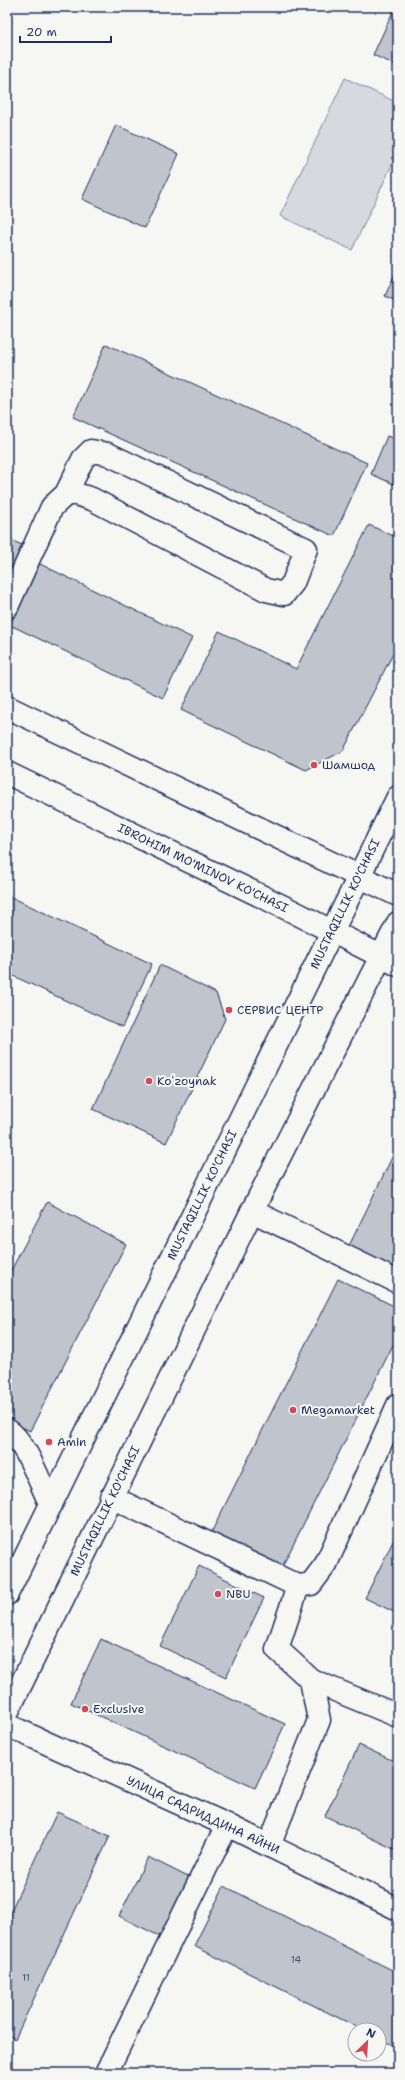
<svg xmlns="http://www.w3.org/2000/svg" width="405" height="2080" viewBox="0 0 405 2080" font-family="'Shantell Sans',sans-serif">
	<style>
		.green { fill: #d6d9dd; stroke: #78849e }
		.building { fill: #c0c4cd; stroke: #1b2f5e }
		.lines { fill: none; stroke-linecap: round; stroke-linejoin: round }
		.minor-casing { stroke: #1b2f5e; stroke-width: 25 }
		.major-casing { stroke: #1b2f5e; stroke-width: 25 }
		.minor { stroke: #f6f6f2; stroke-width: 22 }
		.major { stroke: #f6f6f2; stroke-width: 22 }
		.poi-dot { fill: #d1495b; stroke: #f6f6f2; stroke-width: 1.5 }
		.labels { text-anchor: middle; stroke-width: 4; stroke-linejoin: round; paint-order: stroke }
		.number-label { font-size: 10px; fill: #44547a }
		.poi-label { font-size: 12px; fill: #1b2f5e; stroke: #f6f6f2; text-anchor: start }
		.street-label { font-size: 12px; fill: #1b2f5e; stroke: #f6f6f2 }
	</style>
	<rect width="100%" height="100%" fill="#f6f6f2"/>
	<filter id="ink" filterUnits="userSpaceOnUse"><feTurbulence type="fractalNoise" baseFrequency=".025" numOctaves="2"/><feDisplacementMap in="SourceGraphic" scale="8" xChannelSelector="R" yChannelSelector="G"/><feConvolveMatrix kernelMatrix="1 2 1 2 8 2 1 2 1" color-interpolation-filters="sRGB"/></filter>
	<g filter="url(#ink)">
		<!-- green -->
		<polygon class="green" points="345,78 398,103 398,152 352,250 280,216"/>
		<!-- building -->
		<g class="building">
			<polygon points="395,7 398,7 398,66 373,55"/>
			<polygon points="116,125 179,154 145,228 82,199"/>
			<polygon points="398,267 398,302 385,296"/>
			<polygon points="106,344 367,463 334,536 73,417"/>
			<polygon points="387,436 398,440 398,486 371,474"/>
			<polygon points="369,525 398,538 398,644 343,751 306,770 181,710 219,631 296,669"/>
			<polygon points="7,538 26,547 7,586"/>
			<polygon points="38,563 192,638 163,698 10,625"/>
			<polygon points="7,895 152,964 122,1027 7,973"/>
			<polygon points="160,965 216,993 225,1019 166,1143 93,1109"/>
			<polygon points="398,1145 398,1272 348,1248"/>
			<polygon points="47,1202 126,1244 30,1431 7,1420 7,1278"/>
			<polygon points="338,1279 398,1308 398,1335 281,1569 211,1533"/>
			<polygon points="398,1531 398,1614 365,1598"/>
			<polygon points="199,1566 264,1598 226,1677 160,1646"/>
			<polygon points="101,1639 285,1724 255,1788 71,1703"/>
			<polygon points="359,1745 398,1763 398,1851 325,1816"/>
			<polygon points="57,1812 110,1836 15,2039 7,2035 7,1919"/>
			<polygon points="148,1857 190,1878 161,1937 119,1916"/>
			<polygon points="224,1886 398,1973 398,2048 379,2038 379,2030 363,2030 194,1946"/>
		</g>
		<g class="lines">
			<!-- minor casing -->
			<g class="minor-casing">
				<g id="minor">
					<polyline points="7,607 52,507 66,494 76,494 92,499 266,590 284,594 293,583 306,549 108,454 91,451 83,459 66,494"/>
					<polyline points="252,1211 398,1282"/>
					<path d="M7 1430C26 1441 40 1484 51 1505"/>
					<polyline points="111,1497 298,1586 311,1584 326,1564 398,1405"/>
					<polyline points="311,1680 398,1716"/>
					<polyline points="7,1725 227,1825 398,1909"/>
					<polyline points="269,1846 319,1720 311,1680 277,1649 298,1586"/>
					<polyline points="106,2073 227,1825"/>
				</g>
			</g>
			<!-- major casing -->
			<g class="major-casing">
				<g id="major">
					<polyline points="7,707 398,895"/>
					<polyline points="7,773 292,911 398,965"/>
					<polyline points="7,1594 398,797"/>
					<polyline points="7,1713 252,1211 398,923"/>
				</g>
			</g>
			<!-- minor -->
			<use href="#minor" class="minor"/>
			<!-- major -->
			<use href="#major" class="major"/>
		</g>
	</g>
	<!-- markers -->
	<g class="poi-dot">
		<circle cx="314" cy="765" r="4"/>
		<circle cx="229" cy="1010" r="4"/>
		<circle cx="149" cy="1081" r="4"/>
		<circle cx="293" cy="1410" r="4"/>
		<circle cx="49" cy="1442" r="4"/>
		<circle cx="218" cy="1594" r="4"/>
		<circle cx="85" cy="1709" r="4"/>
	</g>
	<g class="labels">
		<!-- number labels -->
		<g class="number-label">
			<text x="296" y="1963">14</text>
			<text x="26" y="1981">11</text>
		</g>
		<!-- poi labels -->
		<g class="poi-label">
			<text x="322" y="769">Шамшод</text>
			<text x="237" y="1014">СЕРВИС ЦЕНТР</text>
			<text x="157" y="1085">Koʻzoynak</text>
			<text x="301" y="1414">Megamarket</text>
			<text x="57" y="1446">Amin</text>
			<text x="226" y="1598">NBU</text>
			<text x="93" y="1713">Exclusive</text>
		</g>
		<!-- street labels -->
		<g class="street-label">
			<text transform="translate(203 868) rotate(26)" y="4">IBROHIM MO'MINOV KO'CHASI</text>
			<text transform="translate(345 904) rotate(-64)" y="4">MUSTAQILLIK KO'CHASI</text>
			<text transform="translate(202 1195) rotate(-64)" y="4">MUSTAQILLIK KO'CHASI</text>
			<text transform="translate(105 1511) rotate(-64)" y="4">MUSTAQILLIK KO'CHASI</text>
			<text transform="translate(203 1815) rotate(25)" y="4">УЛИЦА САДРИДДИНА АЙНИ</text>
		</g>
	</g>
	<!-- margin -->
	<rect width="405" height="2080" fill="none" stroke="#f6f6f2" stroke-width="24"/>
	<rect x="12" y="12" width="381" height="2056" fill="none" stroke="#1b2f5e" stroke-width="1.5" filter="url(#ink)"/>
	<!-- north arrow -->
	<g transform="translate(367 2042) rotate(25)"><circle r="19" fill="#f6f6f2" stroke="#9ea6b7"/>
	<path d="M0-3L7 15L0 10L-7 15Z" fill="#d1495b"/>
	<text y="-6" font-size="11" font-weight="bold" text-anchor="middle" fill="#1b2f5e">N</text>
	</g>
	<!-- scale -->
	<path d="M20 36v6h91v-6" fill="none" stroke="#1b2f5e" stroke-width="2"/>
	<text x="26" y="36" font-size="12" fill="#1b2f5e" stroke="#f6f6f2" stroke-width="3" paint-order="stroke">20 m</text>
</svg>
